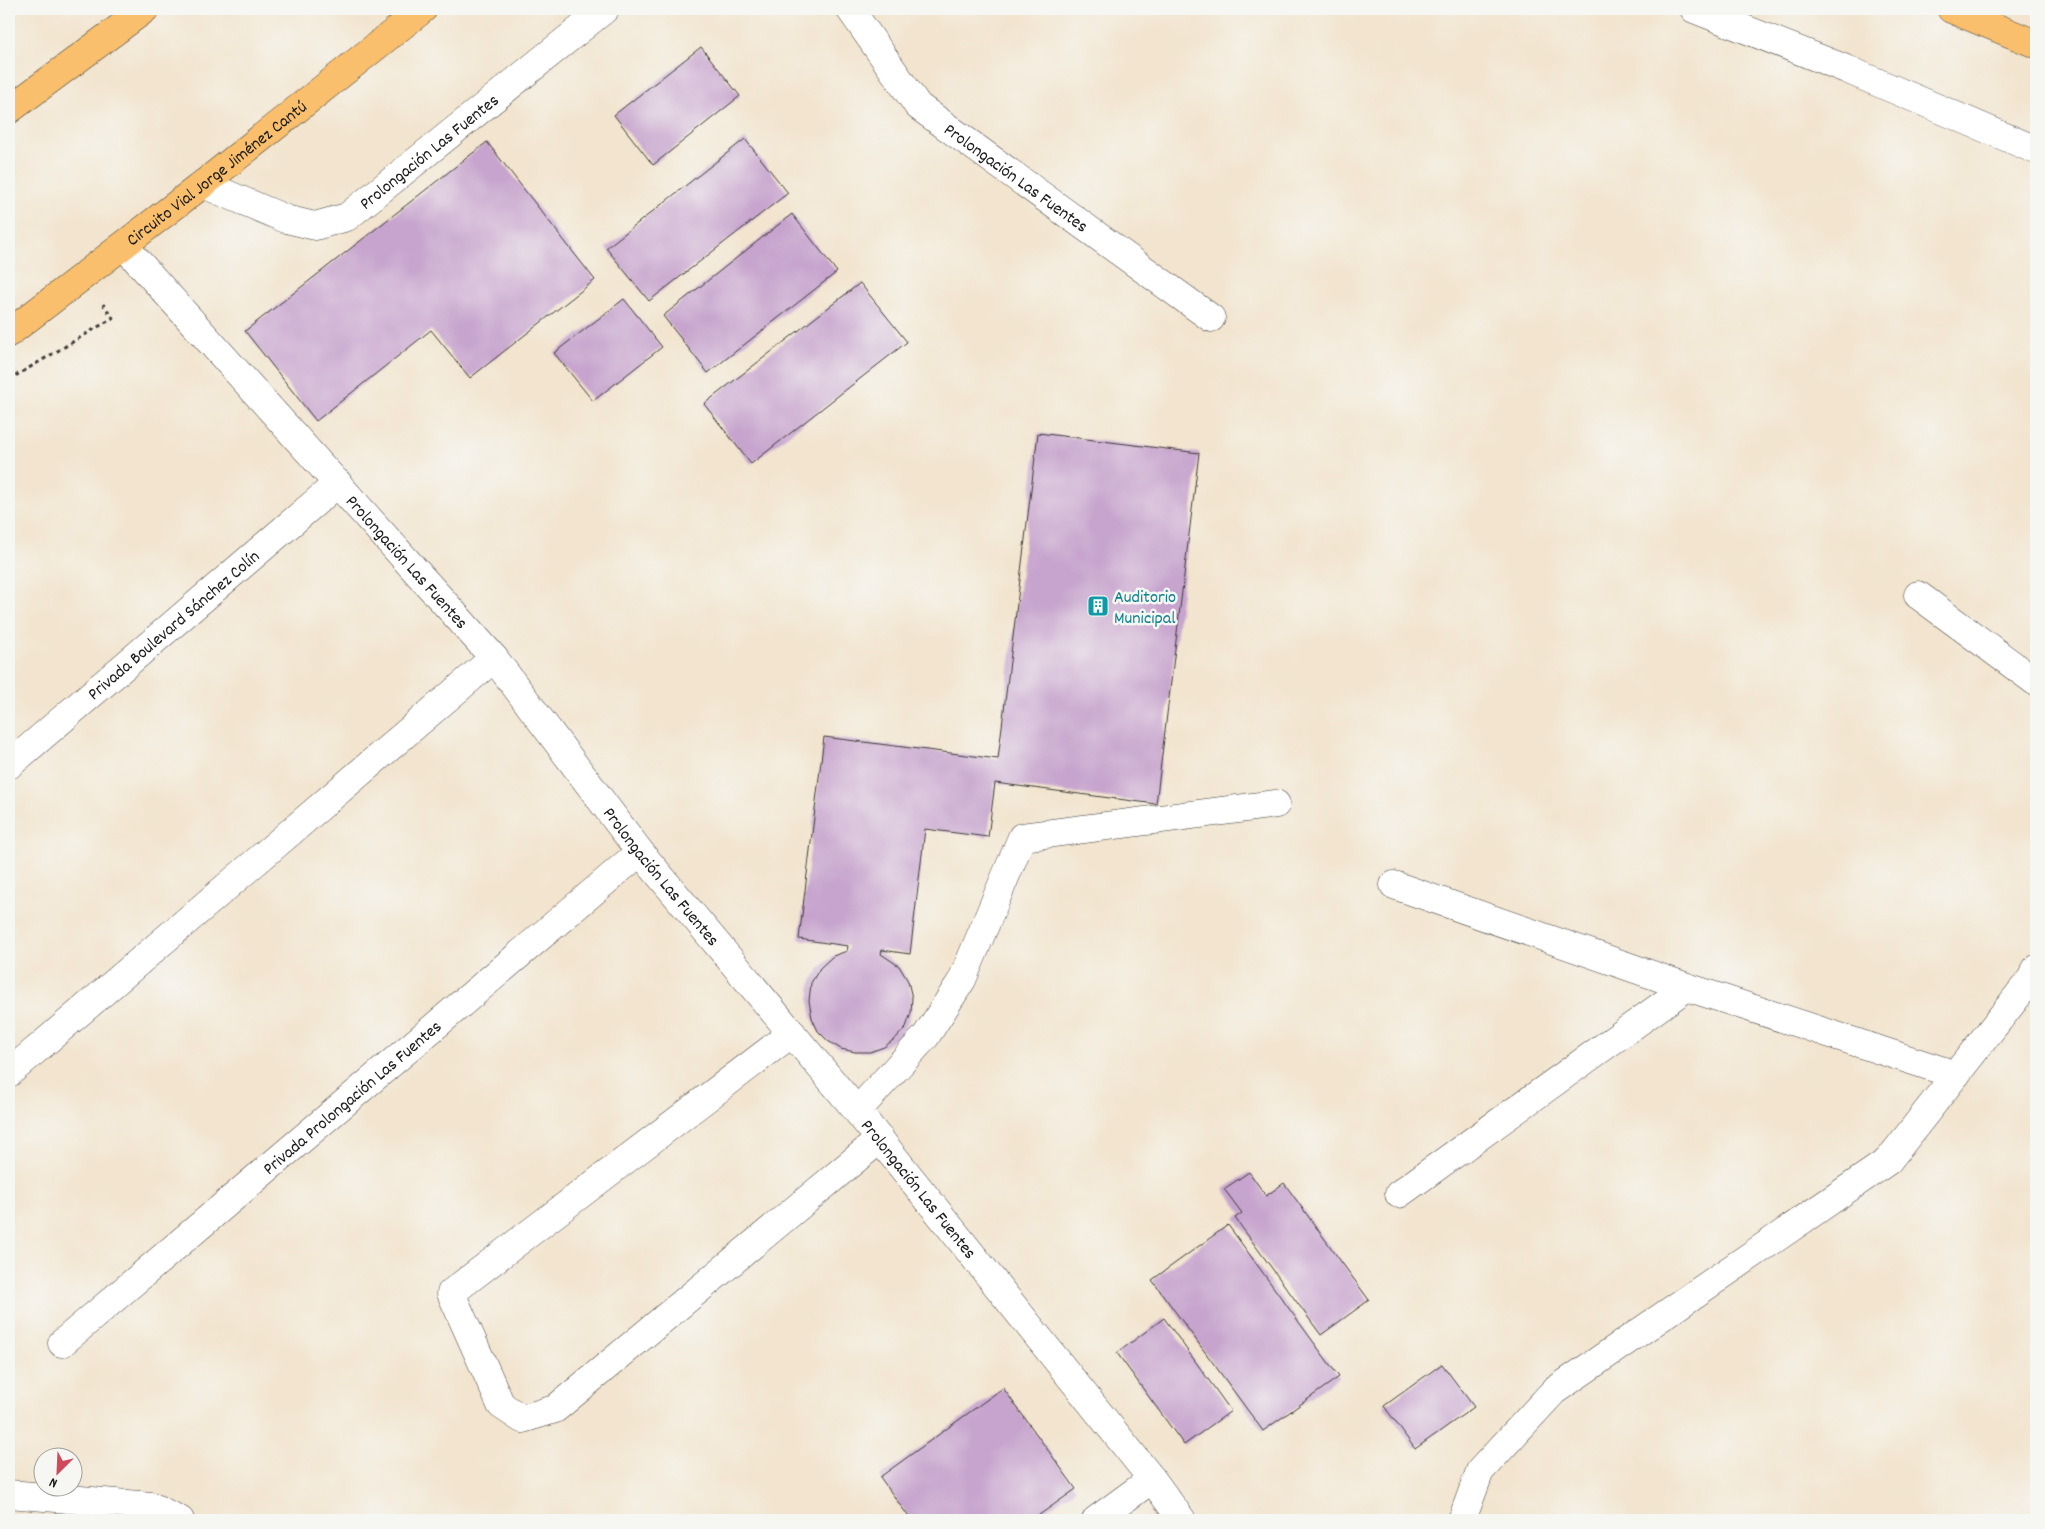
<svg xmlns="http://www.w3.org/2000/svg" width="2045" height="1529" viewBox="0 0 2045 1529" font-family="Dekko,sans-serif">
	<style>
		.building { fill: #c7a4ce }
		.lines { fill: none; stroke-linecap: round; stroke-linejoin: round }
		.minor-casing { stroke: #3c3a37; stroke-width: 29 }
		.major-casing { stroke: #3c3a37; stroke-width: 29 }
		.path { stroke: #3c3a37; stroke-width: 3; stroke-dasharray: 4 4; stroke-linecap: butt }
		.minor { stroke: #fff; stroke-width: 28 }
		.major { stroke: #f9bf6c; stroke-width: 28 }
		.labels { text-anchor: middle; stroke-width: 5; stroke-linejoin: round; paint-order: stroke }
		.street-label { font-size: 18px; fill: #1c1c1c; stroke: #f6f6f2 }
		.culture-label { font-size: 18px; fill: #0d838f; stroke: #f6f6f2; text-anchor: start }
	</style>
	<rect width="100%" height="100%" fill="#f6f6f2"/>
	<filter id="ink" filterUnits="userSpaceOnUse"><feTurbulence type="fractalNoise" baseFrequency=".02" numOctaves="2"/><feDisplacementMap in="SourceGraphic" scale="10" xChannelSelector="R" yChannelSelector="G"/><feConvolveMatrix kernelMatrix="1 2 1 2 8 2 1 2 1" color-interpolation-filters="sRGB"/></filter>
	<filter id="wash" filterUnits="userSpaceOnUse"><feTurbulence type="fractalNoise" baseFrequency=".0096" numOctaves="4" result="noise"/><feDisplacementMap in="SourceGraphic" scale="20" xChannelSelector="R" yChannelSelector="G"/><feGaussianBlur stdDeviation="1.12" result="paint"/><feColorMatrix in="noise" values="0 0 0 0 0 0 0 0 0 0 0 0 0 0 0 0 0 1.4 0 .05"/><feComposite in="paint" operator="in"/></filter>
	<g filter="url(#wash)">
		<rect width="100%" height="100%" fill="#f2e4ce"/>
		<g id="blocks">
			<!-- building -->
			<g class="building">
				<polygon points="701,47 740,96 653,165 614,115"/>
				<polygon points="745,139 788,193 649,301 606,248"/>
				<polygon points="487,142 595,280 470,378 431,330 316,421 245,331"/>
				<polygon points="792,214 837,272 708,373 663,316"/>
				<polygon points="860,283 907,342 751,464 704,404"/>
				<polygon points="624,299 662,347 593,401 554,353"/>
				<polygon points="1038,433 1199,453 1156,804 995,783 988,837 925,829 910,954 882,950 881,954 899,966 908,981 912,998 911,1013 906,1027 896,1038 884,1047 870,1052 855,1052 841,1049 828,1041 818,1031 812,1018 809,1001 811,983 820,968 833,956 847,951 848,946 799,939 824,737 998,759"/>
				<polygon points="1249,1172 1266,1196 1284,1183 1369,1300 1321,1335 1235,1218 1242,1213 1224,1189"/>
				<polygon points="1228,1225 1339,1377 1263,1431 1152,1280"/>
				<polygon points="1164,1318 1231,1411 1184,1445 1117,1353"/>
				<polygon points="1442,1364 1474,1407 1415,1449 1384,1406"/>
				<polygon points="1003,1388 1076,1489 1032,1520 911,1520 880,1477"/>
			</g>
		</g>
	</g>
	<g filter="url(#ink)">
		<use href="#blocks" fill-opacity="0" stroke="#3c3a37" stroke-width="1"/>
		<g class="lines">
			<!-- minor casing -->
			<g class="minor-casing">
				<g id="minor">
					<path id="s1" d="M850 9 918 106 1211 318"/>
					<polyline points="1694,9 1846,69 2036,150"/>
					<path id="s2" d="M203 184 286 219 315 226 347 217 605 9"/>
					<path id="s3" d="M124 246 494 658 640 852 857 1111 1152 1479 1182 1520"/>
					<polyline points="1918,595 2036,682"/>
					<path id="s4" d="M9 765 338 483"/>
					<polyline points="1394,885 1687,987 1956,1075"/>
					<polyline points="792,1033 451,1293 501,1405 522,1419 555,1409 880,1139"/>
					<polyline points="9,1073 494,658"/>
					<polyline points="857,1111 926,1036 962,980 1022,837 1276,804"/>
					<polyline points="1399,1194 1687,987"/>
					<path id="s5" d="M62 1343 640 852"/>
					<polyline points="9,1494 151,1506 180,1520"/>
					<polyline points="1096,1520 1152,1479"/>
					<polyline points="1462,1520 1480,1471 1554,1391 1888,1161 2031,979 2036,969"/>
				</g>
			</g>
			<!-- major casing -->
			<g class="major-casing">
				<g id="major">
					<polyline points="1951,9 2036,44"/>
					<polyline points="9,110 145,9"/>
					<path id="s6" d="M9 333 203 184 423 9"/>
				</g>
			</g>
			<!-- path -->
			<polyline class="path" points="11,367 17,375 113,318 103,304"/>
			<!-- minor -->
			<use href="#minor" class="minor"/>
			<!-- major -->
			<use href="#major" class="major"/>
		</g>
	</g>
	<!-- icons -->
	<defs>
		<g id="building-square" transform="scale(1.125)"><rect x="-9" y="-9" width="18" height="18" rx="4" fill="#0f9aa8" stroke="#f6f6f2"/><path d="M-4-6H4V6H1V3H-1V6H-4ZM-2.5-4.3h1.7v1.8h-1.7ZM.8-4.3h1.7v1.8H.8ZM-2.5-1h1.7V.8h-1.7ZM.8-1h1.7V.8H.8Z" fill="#fff"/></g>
	</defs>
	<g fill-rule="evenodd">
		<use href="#building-square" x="1098" y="606"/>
	</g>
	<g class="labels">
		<!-- street labels -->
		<g class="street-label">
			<text dy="6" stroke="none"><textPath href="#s2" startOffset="258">Prolongación Las Fuentes</textPath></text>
			<text dy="6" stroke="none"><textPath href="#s6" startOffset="262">Circuito Vial Jorge Jiménez Cantú</textPath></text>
			<text dy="6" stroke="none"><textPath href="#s1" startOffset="240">Prolongación Las Fuentes</textPath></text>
			<text dy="6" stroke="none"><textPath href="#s3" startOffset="424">Prolongación Las Fuentes</textPath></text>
			<text dy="6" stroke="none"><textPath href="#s4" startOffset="216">Privada Boulevard Sánchez Colín</textPath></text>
			<text dy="6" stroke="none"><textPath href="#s3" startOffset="829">Prolongación Las Fuentes</textPath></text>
			<text dy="6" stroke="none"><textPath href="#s5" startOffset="380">Privada Prolongación Las Fuentes</textPath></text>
			<text dy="6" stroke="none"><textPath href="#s3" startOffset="1234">Prolongación Las Fuentes</textPath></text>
		</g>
		<!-- culture labels -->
		<g class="culture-label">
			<text x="1114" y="602">Auditorio<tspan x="1114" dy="21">Municipal</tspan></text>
		</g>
	</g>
	<!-- margin -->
	<rect width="2045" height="1529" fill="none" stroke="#f6f6f2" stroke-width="30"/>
	<!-- north arrow -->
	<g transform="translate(58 1472) rotate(204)"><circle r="24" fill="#f6f6f2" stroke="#9f9f9c"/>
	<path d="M0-4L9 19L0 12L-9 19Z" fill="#d1495b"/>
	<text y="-8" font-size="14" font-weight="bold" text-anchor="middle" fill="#1c1c1c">N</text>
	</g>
</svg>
